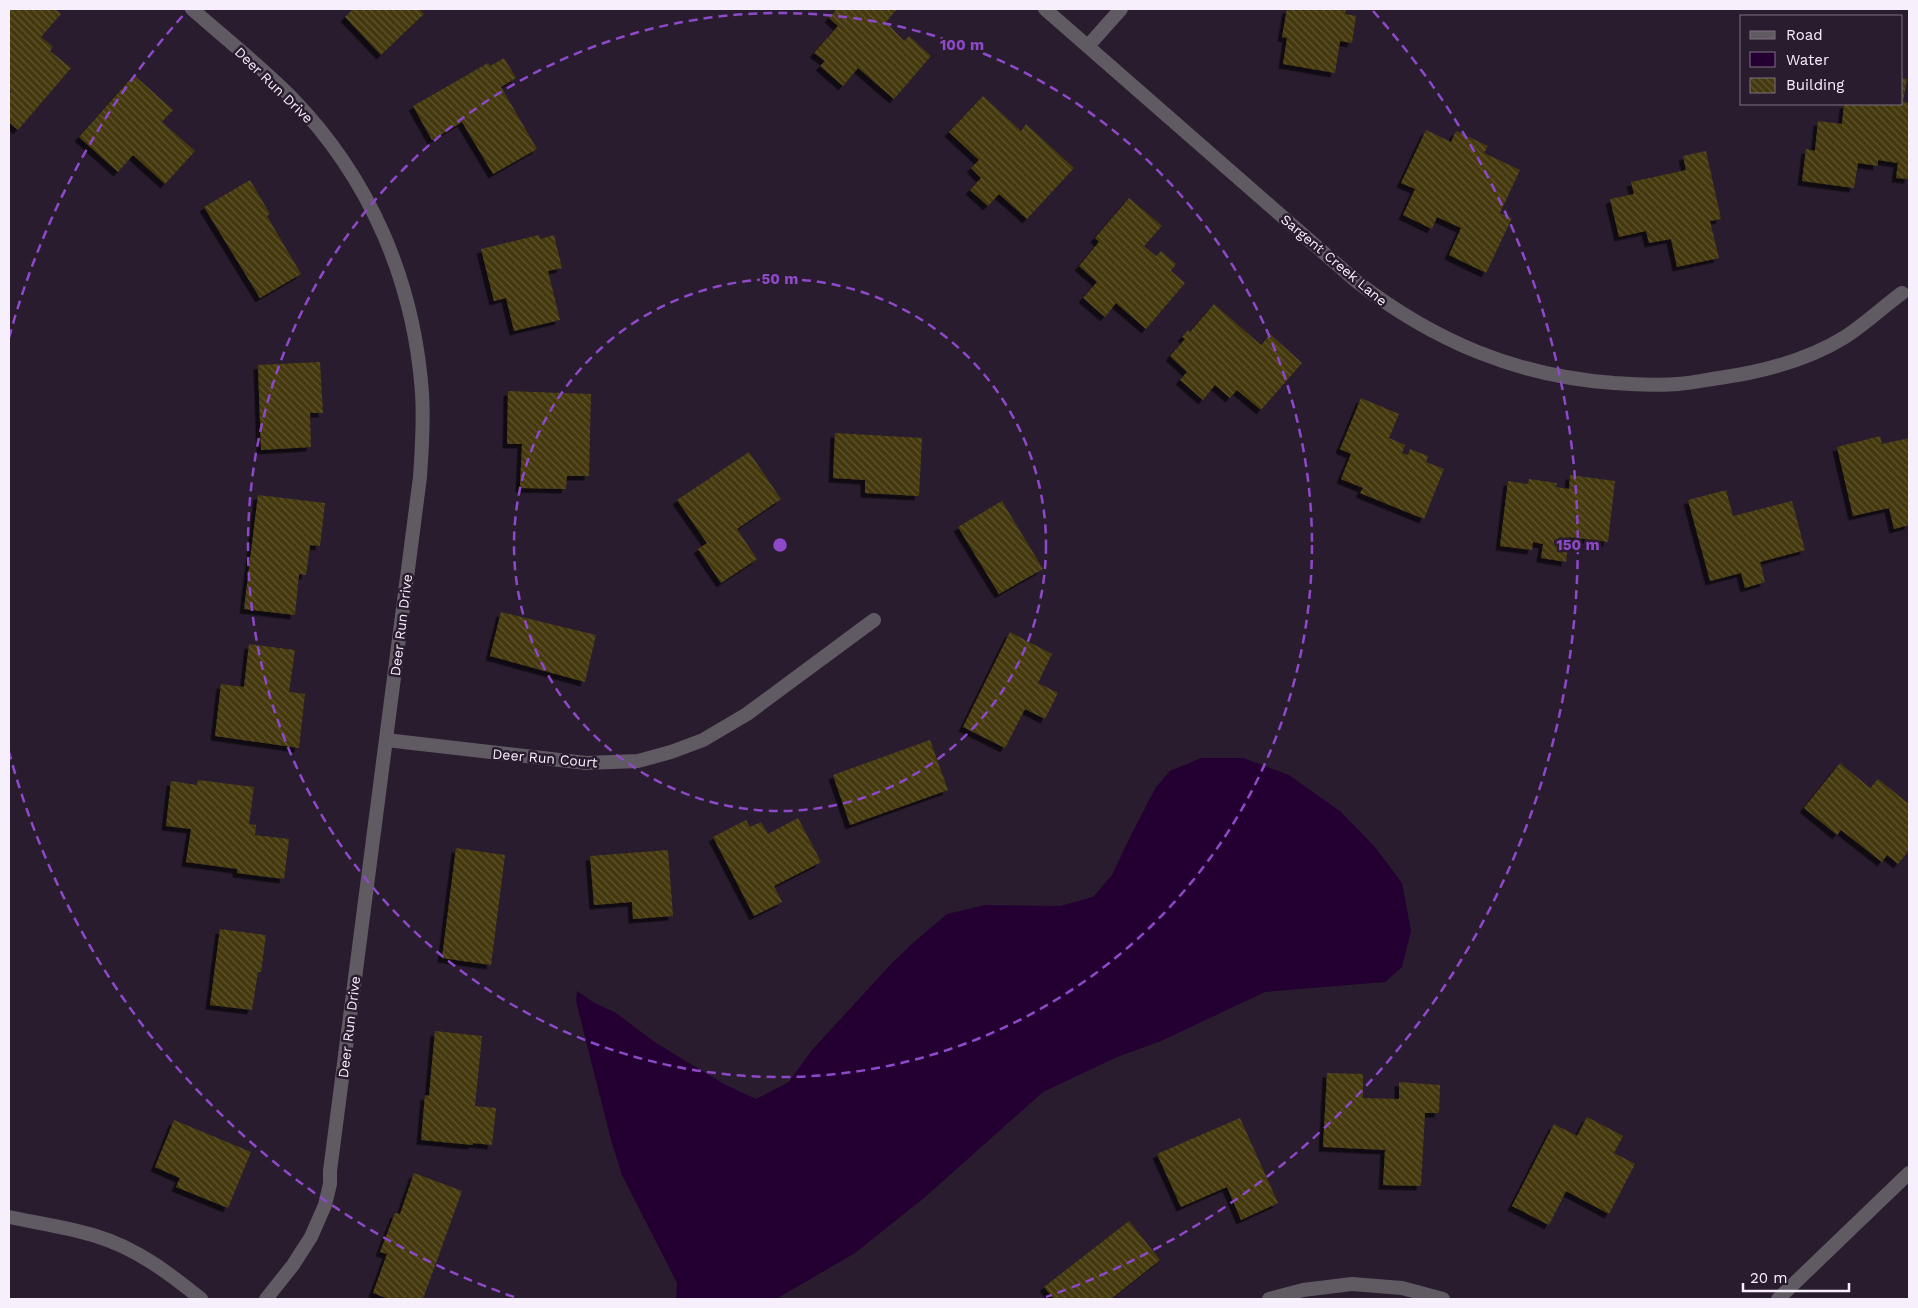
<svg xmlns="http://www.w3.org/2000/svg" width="1918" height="1308" viewBox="0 0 1918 1308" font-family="'Work Sans',sans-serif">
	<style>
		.water { fill: #230031 }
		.building { fill: url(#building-back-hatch); filter: url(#shadow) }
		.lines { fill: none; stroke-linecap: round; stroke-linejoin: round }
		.minor { stroke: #605a63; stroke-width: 14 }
		.tertiary { stroke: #605a63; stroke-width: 14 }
		.ring { fill: none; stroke: #8e49c8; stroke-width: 2.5; stroke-dasharray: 9 6 }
		.labels { text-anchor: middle; stroke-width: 5; stroke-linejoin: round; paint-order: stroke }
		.street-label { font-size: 14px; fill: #f8effc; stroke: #291c2e }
		.centre { fill: #8e49c8; stroke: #291c2e; stroke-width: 2.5 }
		.ring-label { font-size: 15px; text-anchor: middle; font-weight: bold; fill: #8e49c8; stroke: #291c2e; stroke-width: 5; stroke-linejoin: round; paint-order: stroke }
	</style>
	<defs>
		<pattern id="building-back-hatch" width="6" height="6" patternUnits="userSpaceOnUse" patternTransform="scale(1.25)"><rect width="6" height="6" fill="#44390f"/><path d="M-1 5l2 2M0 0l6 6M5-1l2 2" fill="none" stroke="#605633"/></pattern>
		<filter id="shadow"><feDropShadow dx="-4.5" dy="4.5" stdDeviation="0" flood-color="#0009"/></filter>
	</defs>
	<rect width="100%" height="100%" fill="#291c2e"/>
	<!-- water -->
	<polygon class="water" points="1201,758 1243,758 1289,775 1341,812 1375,847 1402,883 1411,931 1402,967 1385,982 1265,992 1161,1041 1117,1057 1043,1092 924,1198 855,1253 776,1299 676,1299 677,1283 622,1175 611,1140 576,1001 577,991 593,1002 616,1013 656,1043 724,1084 756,1099 789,1082 812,1050 892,963 913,943 947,914 985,905 1060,906 1093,897 1112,875 1131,835 1156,787 1170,771"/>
	<!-- building -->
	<g class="building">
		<polygon points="9,9 55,9 61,14 41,37 53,47 50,51 71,68 18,130 9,122 9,95 11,92 9,90"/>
		<polygon points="353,9 419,9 424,14 381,55 345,17"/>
		<polygon points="837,9 897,9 886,22 904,41 909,36 931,56 894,99 858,68 843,86 820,66 825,61 814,53 838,26 829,18"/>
		<polygon points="1287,9 1346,9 1345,14 1356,16 1352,43 1340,41 1335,73 1283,64 1287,38 1282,37"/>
		<polygon points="504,58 516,78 501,87 537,149 493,174 462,122 432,140 413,106 488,63 490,66"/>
		<polygon points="134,75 173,110 162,122 195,151 165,184 133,155 118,172 79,137"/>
		<polygon points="1902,78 1907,79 1903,102 1909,103 1909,179 1896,178 1898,163 1878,160 1878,166 1858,163 1854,188 1802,181 1806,149 1815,151 1818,121 1842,124 1844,104 1902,104"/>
		<polygon points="983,96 1021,131 1026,124 1074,168 1027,219 999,194 988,206 970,190 981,178 971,168 979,160 949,132"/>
		<polygon points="1426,130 1451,142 1456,131 1488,146 1484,153 1520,170 1500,213 1512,218 1486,273 1449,255 1461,228 1437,217 1432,229 1403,215 1415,189 1401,183"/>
		<polygon points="1706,151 1721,219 1710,221 1719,258 1677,267 1671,239 1649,243 1646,231 1619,237 1610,199 1634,194 1631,182 1686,170 1683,156"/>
		<polygon points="250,180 270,214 267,216 301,274 260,298 204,207"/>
		<polygon points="1129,198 1162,226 1144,246 1156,256 1161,251 1176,264 1171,271 1185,283 1146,329 1116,303 1105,317 1083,298 1097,282 1079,266 1099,242 1095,238"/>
		<polygon points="539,235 540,239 554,235 562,268 548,271 560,320 514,331 506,298 494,301 481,249"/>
		<polygon points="1214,304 1261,345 1270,334 1302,363 1261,410 1237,390 1230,398 1215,385 1203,400 1180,380 1187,372 1170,356 1185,339 1182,337 1188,330 1190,332"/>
		<polygon points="320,362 323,413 310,413 311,447 261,450 258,365"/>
		<polygon points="508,391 591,394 589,476 567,476 566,489 520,488 522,444 507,444"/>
		<polygon points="1361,398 1399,414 1389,438 1405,445 1402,453 1408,455 1410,449 1428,456 1426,462 1444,469 1424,519 1360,493 1363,488 1341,479 1351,454 1340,449"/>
		<polygon points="835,433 922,438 919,496 865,493 865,480 833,478"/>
		<polygon points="1880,436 1882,444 1909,438 1909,525 1894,529 1889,508 1853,516 1837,447"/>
		<polygon points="749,452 781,499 737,529 757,559 721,583 698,549 707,543 677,500"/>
		<polygon points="1570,475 1615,481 1608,542 1569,537 1566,562 1541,558 1543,544 1533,542 1532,550 1500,546 1508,481 1528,484 1529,479 1557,483 1556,487 1569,489"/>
		<polygon points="1726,490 1733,516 1792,501 1805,550 1760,562 1765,582 1745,588 1741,573 1710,581 1688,500"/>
		<polygon points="258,495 325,503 320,546 310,545 306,575 299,574 295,615 244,609"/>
		<polygon points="1002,501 1043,569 999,594 958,527"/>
		<polygon points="501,612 596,635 585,682 490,656"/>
		<polygon points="1010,632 1052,654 1038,683 1058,693 1045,719 1025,709 1005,748 963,727"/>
		<polygon points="249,644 295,650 289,692 305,694 299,748 215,736 221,684 244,687"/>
		<polygon points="930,740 948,790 850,825 833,775"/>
		<polygon points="1840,763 1870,788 1878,779 1909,804 1909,850 1898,864 1887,855 1882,862 1841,830 1837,835 1804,808"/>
		<polygon points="198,780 254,787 249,824 256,825 255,835 289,839 284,879 237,873 237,869 186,862 191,829 166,826 171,781 197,785"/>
		<polygon points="798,818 821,862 774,886 782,902 754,916 713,837 746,820 750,827 761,822 768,834"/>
		<polygon points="456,848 505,855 491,965 442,958"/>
		<polygon points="668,850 673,916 633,919 632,902 594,905 590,856"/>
		<polygon points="220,929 266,935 261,972 258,972 252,1010 210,1005"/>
		<polygon points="435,1031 482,1036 475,1106 496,1108 492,1145 473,1143 473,1145 421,1140 425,1095 429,1096"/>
		<polygon points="1327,1073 1363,1074 1363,1098 1399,1099 1399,1082 1440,1085 1439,1113 1425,1113 1421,1186 1383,1185 1385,1150 1323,1147"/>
		<polygon points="1587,1117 1623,1136 1614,1153 1635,1164 1609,1214 1566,1191 1549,1225 1512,1206 1554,1124 1577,1136"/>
		<polygon points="1240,1118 1278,1203 1241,1220 1227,1187 1181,1207 1157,1154"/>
		<polygon points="174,1120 251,1152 228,1208 176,1187 180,1178 155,1167"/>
		<polygon points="414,1173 462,1191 423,1299 389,1299 373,1293 387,1254 380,1252 395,1213 400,1214"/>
		<polygon points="1129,1221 1160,1260 1111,1299 1054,1299 1044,1287"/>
	</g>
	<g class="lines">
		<!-- minor -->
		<g class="minor">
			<path d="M192 9C225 38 260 66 291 97 370 178 414 281 422 393 424 421 422 449 420 477L330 1171V1184L325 1205 311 1237 293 1265 266 1299"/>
			<path d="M1045 9 1356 281C1434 341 1516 376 1614 383 1635 384 1656 386 1678 384 1692 383 1706 380 1719 378 1761 372 1808 360 1845 337 1865 324 1883 307 1902 293"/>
			<polyline points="1088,46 1121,9"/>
			<polyline points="386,740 586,763 638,761 671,752 703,740 747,714 874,620"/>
			<path d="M9 1217C37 1223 68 1227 96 1236 136 1248 169 1273 201 1299"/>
			<polyline points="1269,1299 1303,1290 1352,1284 1402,1288 1443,1299"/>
		</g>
		<!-- tertiary -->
		<polyline class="tertiary" points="1778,1299 1909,1173"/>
	</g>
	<!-- distance rings -->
	<g class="ring">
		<circle cx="780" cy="545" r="266"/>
		<circle cx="780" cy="545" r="532"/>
		<path d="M514 1297A798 798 0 0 1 9 752M9 338A798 798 0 0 1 187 11M1373 11A798 798 0 0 1 1046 1297"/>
	</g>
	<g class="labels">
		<!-- street labels -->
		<g class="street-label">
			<text transform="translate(274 85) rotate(44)" y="5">Deer Run Drive</text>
			<text transform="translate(1334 260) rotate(40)" y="5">Sargent Creek Lane</text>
			<text transform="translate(401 625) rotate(-83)" y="5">Deer Run Drive</text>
			<text transform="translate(545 758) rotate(5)" y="5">Deer Run Court</text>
			<text transform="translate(349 1027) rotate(-83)" y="5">Deer Run Drive</text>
		</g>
	</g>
	<circle cx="780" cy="545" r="8" class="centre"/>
	<g class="ring-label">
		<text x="962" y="50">100 m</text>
		<text x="780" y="284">50 m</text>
		<text x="1578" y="550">150 m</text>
	</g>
	<!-- border -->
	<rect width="1918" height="1308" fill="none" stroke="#f8effc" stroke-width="20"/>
	<!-- legend -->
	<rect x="1740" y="15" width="162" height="90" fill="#291c2e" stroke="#7c7080"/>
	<rect x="1750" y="31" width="25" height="8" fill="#605a63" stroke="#7c7080"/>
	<text x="1786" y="40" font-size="15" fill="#f8effc">Road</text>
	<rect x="1750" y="52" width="25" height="15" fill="#230031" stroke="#7c7080"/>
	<text x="1786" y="65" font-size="15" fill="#f8effc">Water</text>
	<rect x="1750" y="78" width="25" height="15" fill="url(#building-back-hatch)" stroke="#7c7080"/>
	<text x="1786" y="90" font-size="15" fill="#f8effc">Building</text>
	<!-- scale -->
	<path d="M1743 1283v8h106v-8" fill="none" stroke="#f8effc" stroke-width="2.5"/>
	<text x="1750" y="1283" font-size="15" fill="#f8effc" stroke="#291c2e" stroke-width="4" paint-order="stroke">20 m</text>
</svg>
